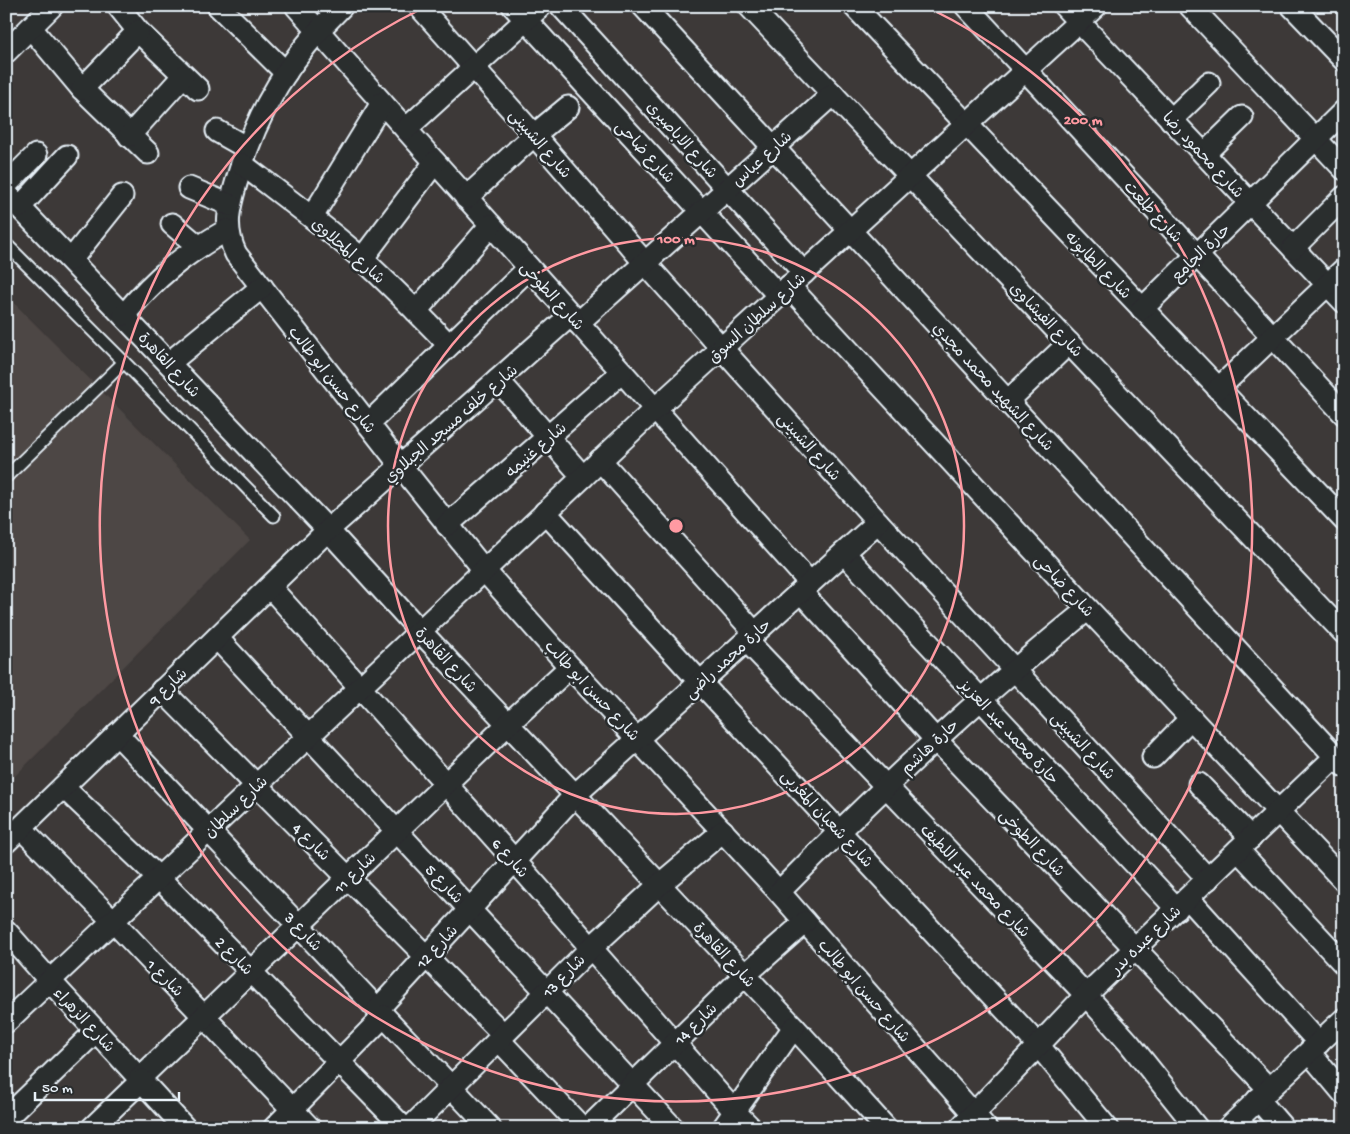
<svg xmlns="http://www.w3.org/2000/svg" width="1350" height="1134" viewBox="0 0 1350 1134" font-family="'Gochi Hand','Playpen Sans Arabic',sans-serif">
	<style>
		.built { fill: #4d4644 }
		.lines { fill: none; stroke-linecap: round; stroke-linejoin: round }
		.lane-casing { stroke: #e8f1f8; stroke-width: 15 }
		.street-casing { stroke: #e8f1f8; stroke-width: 25 }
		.lane { stroke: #2a2d2e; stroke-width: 11 }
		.street { stroke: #2a2d2e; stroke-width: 21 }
		.ring { fill: none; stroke: #ff9aa2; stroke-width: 2.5 }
		.labels { text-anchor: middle; stroke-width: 5; stroke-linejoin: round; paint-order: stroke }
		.street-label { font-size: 16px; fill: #e8f1f8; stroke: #2a2d2e }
		.centre { fill: #ff9aa2; stroke: #2a2d2e; stroke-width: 2.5 }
		.ring-label { font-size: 15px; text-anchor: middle; font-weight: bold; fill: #ff9aa2; stroke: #2a2d2e; stroke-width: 5; stroke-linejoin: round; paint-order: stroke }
	</style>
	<rect width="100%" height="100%" fill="#3d3938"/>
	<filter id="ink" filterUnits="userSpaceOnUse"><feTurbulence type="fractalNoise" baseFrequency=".02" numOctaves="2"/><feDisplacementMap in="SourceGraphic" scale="10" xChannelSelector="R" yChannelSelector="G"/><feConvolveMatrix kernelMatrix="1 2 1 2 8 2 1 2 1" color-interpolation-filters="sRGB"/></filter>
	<g filter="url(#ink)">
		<!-- built -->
		<polygon class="built" points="6,295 250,540 6,785"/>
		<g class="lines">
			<!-- lane casing -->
			<g class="lane-casing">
				<g id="lane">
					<polyline points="6,244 124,362 274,516"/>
					<polyline points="6,477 124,362"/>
				</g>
			</g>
			<!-- street casing -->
			<g class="street-casing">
				<g id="street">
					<polyline points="118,6 138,31 198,89"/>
					<polyline points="218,6 286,73"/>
					<polyline points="296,6 810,583"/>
					<path d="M342 6C290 57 257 110 237 180 229 208 223 227 236 254L401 466 484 570 570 667 779 892 986 1128"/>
					<polyline points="419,6 534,135 645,263 878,522 1208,879"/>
					<polyline points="513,6 779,296"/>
					<polyline points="561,6 804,273"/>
					<polyline points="643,6 1344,766"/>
					<polyline points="749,6 1344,633"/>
					<polyline points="854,6 1344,520"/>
					<polyline points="966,6 1344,414"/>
					<polyline points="1064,6 1344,302"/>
					<polyline points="1190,6 1344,169"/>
					<polyline points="1292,6 1344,60"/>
					<polyline points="31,28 82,89 148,153"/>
					<polyline points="6,52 52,6"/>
					<polyline points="82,89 138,31"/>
					<polyline points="1171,120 1209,83"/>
					<polyline points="406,129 541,6"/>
					<polyline points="217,131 247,148"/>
					<polyline points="129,136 183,76"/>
					<polyline points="1204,154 1242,117"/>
					<path d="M242 164C282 195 324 225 362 259 392 286 421 316 449 345"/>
					<polyline points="6,185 36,155"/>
					<polyline points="189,188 230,205"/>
					<polyline points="6,193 328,530 420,631 794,1027 886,1128"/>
					<polyline points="466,198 534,135 568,107"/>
					<polyline points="20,207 67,156"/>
					<polyline points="312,217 382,103"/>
					<polyline points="172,224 198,246"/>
					<polyline points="1293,248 1344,197"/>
					<polyline points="362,259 435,162"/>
					<polyline points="71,260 122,196"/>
					<polyline points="789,286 1088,609 1344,881"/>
					<polyline points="1142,309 1344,111"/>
					<polyline points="416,311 491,225"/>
					<path d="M124 315C157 276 183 255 227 230"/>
					<polyline points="578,323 833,94"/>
					<polyline points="169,363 262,287"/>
					<polyline points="498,380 583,477"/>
					<polyline points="1218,389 1344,269"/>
					<polyline points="1008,401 1069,343"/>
					<polyline points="368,424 529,268"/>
					<polyline points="600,460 755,633"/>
					<polyline points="545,512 700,682 1038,1045 1107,1128"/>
					<polyline points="447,525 622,372"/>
					<polyline points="844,553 1177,909"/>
					<polyline points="270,587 514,860 735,1112 751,1128"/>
					<polyline points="801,592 936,740 1269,1089"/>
					<polyline points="217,638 673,1128"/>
					<polyline points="747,641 1086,995 1129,1043 1197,1128"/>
					<polyline points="162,690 503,1034"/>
					<polyline points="117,734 490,1128"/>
					<polyline points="1153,757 1191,718"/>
					<polyline points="1199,784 1251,838"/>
					<polyline points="63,787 159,878 404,1128"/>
					<polyline points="21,828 113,921 310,1128"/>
					<polyline points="6,842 328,530 571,315"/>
					<polyline points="1238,850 1344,964"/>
					<path d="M779 892C844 826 910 762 980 700 1015 669 1051 639 1088 609"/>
					<polyline points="1188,898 1319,1043"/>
					<polyline points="6,931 50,981 185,1128"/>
					<polyline points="378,1009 575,795 878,522"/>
					<polyline points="6,1022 655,409 1096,6"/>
					<polyline points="498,1039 582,1128"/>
					<polyline points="1309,1052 1344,1094"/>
					<polyline points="140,1078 508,724 570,667"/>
					<polyline points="1258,1099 1283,1128"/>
					<polyline points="6,1118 96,1031"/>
					<polyline points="92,1128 142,1080"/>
					<polyline points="274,1128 384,1016"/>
					<polyline points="410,1128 591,948 659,885 723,831"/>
					<polyline points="588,1128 745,975 805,922"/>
					<polyline points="723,1128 794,1027"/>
					<polyline points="960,1128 1086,995 1335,757"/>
					<polyline points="1228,1128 1344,1019"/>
				</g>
			</g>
			<!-- lane -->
			<use href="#lane" class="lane"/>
			<!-- street -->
			<use href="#street" class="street"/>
		</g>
	</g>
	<!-- distance rings -->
	<g class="ring">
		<circle cx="676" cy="526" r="288"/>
		<path d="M929 8A576 576 0 1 1 423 8"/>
	</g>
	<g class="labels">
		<!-- street labels -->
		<g class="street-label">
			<text transform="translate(683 139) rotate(48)" y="6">شارع الاباصيرى</text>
			<text transform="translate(541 143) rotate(49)" y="6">شارع الشبينى</text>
			<text transform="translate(646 151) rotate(47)" y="6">شارع ضاحى</text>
			<text transform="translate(1204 154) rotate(47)" y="6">شارع محمود رضا</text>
			<text transform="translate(761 158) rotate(-42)" y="6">شارع عباس</text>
			<text transform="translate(1154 211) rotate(47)" y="6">شارع طلعت</text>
			<text transform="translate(349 250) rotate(41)" y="6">شارع المحلاوى</text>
			<text transform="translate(1200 252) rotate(-44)" y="6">حارة الجامع</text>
			<text transform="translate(1099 264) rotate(46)" y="6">شارع الطابونه</text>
			<text transform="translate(553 295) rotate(48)" y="6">شارع الطوخى</text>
			<text transform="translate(756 317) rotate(-42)" y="6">شارع سلطان السوق</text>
			<text transform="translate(1047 319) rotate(46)" y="6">شارع الفيشاوى</text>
			<text transform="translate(170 364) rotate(47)" y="6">شارع القاهرة</text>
			<text transform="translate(333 379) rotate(52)" y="6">شارع حسن ابو طالب</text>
			<text transform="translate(994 386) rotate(47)" y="6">شارع الشهيد محمد مجدي</text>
			<text transform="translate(450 423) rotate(-41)" y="6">شارع خلف مسجد الجبلاوي</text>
			<text transform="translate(810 446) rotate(48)" y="6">شارع الشبينى</text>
			<text transform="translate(535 449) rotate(-41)" y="6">شارع غنيمه</text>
			<text transform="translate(1065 585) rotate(47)" y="6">شارع ضاحى</text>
			<text transform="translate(727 658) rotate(-42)" y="6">حارة محمد راضى</text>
			<text transform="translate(447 659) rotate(47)" y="6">شارع القاهرة</text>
			<text transform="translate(167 686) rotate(-44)" y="6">شارع 9</text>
			<text transform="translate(593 690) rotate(47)" y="6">شارع حسن ابو طالب</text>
			<text transform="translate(1010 731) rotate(47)" y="6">حارة محمد عبد العزيز</text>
			<text transform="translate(1084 745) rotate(47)" y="6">شارع الشبينى</text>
			<text transform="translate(929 746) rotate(-43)" y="6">حارة هاشم</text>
			<text transform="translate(235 806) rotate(-44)" y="6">شارع سلطان</text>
			<text transform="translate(828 818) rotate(47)" y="6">شارع شعبان المغربى</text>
			<text transform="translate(312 841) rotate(45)" y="6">شارع 4</text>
			<text transform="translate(1033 842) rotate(46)" y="6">شارع الطوخى</text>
			<text transform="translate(511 857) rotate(49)" y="6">شارع 6</text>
			<text transform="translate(354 872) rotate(-44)" y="6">شارع 11</text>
			<text transform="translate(976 880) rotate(46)" y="6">شارع محمد عبد اللطيف</text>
			<text transform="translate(445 883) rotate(47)" y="6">شارع 5</text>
			<text transform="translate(304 931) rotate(47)" y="6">شارع 3</text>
			<text transform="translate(1145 939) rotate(-44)" y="6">شارع عبده بدر</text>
			<text transform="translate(436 946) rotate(-47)" y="6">شارع 12</text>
			<text transform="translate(725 954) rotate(47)" y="6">شارع القاهرة</text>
			<text transform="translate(235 955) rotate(46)" y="6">شارع 2</text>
			<text transform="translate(563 975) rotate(-45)" y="6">شارع 13</text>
			<text transform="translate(166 977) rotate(46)" y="6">شارع 1</text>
			<text transform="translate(865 990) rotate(49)" y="6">شارع حسن ابو طالب</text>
			<text transform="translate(85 1019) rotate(47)" y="6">شارع الزهراء</text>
			<text transform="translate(695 1023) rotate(-44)" y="6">شارع 14</text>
		</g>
	</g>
	<circle cx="676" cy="526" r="8" class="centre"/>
	<g class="ring-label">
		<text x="1083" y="124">200 m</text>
		<text x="676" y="243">100 m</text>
	</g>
	<!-- margin -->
	<rect width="1350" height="1134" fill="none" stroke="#2a2d2e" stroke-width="25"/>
	<rect x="12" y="12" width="1325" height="1109" fill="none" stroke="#e8f1f8" stroke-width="2" filter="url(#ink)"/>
	<!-- scale -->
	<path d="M35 1092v8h144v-8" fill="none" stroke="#e8f1f8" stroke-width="2.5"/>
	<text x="42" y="1092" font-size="15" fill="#e8f1f8" stroke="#2a2d2e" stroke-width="4" paint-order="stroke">50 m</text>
</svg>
